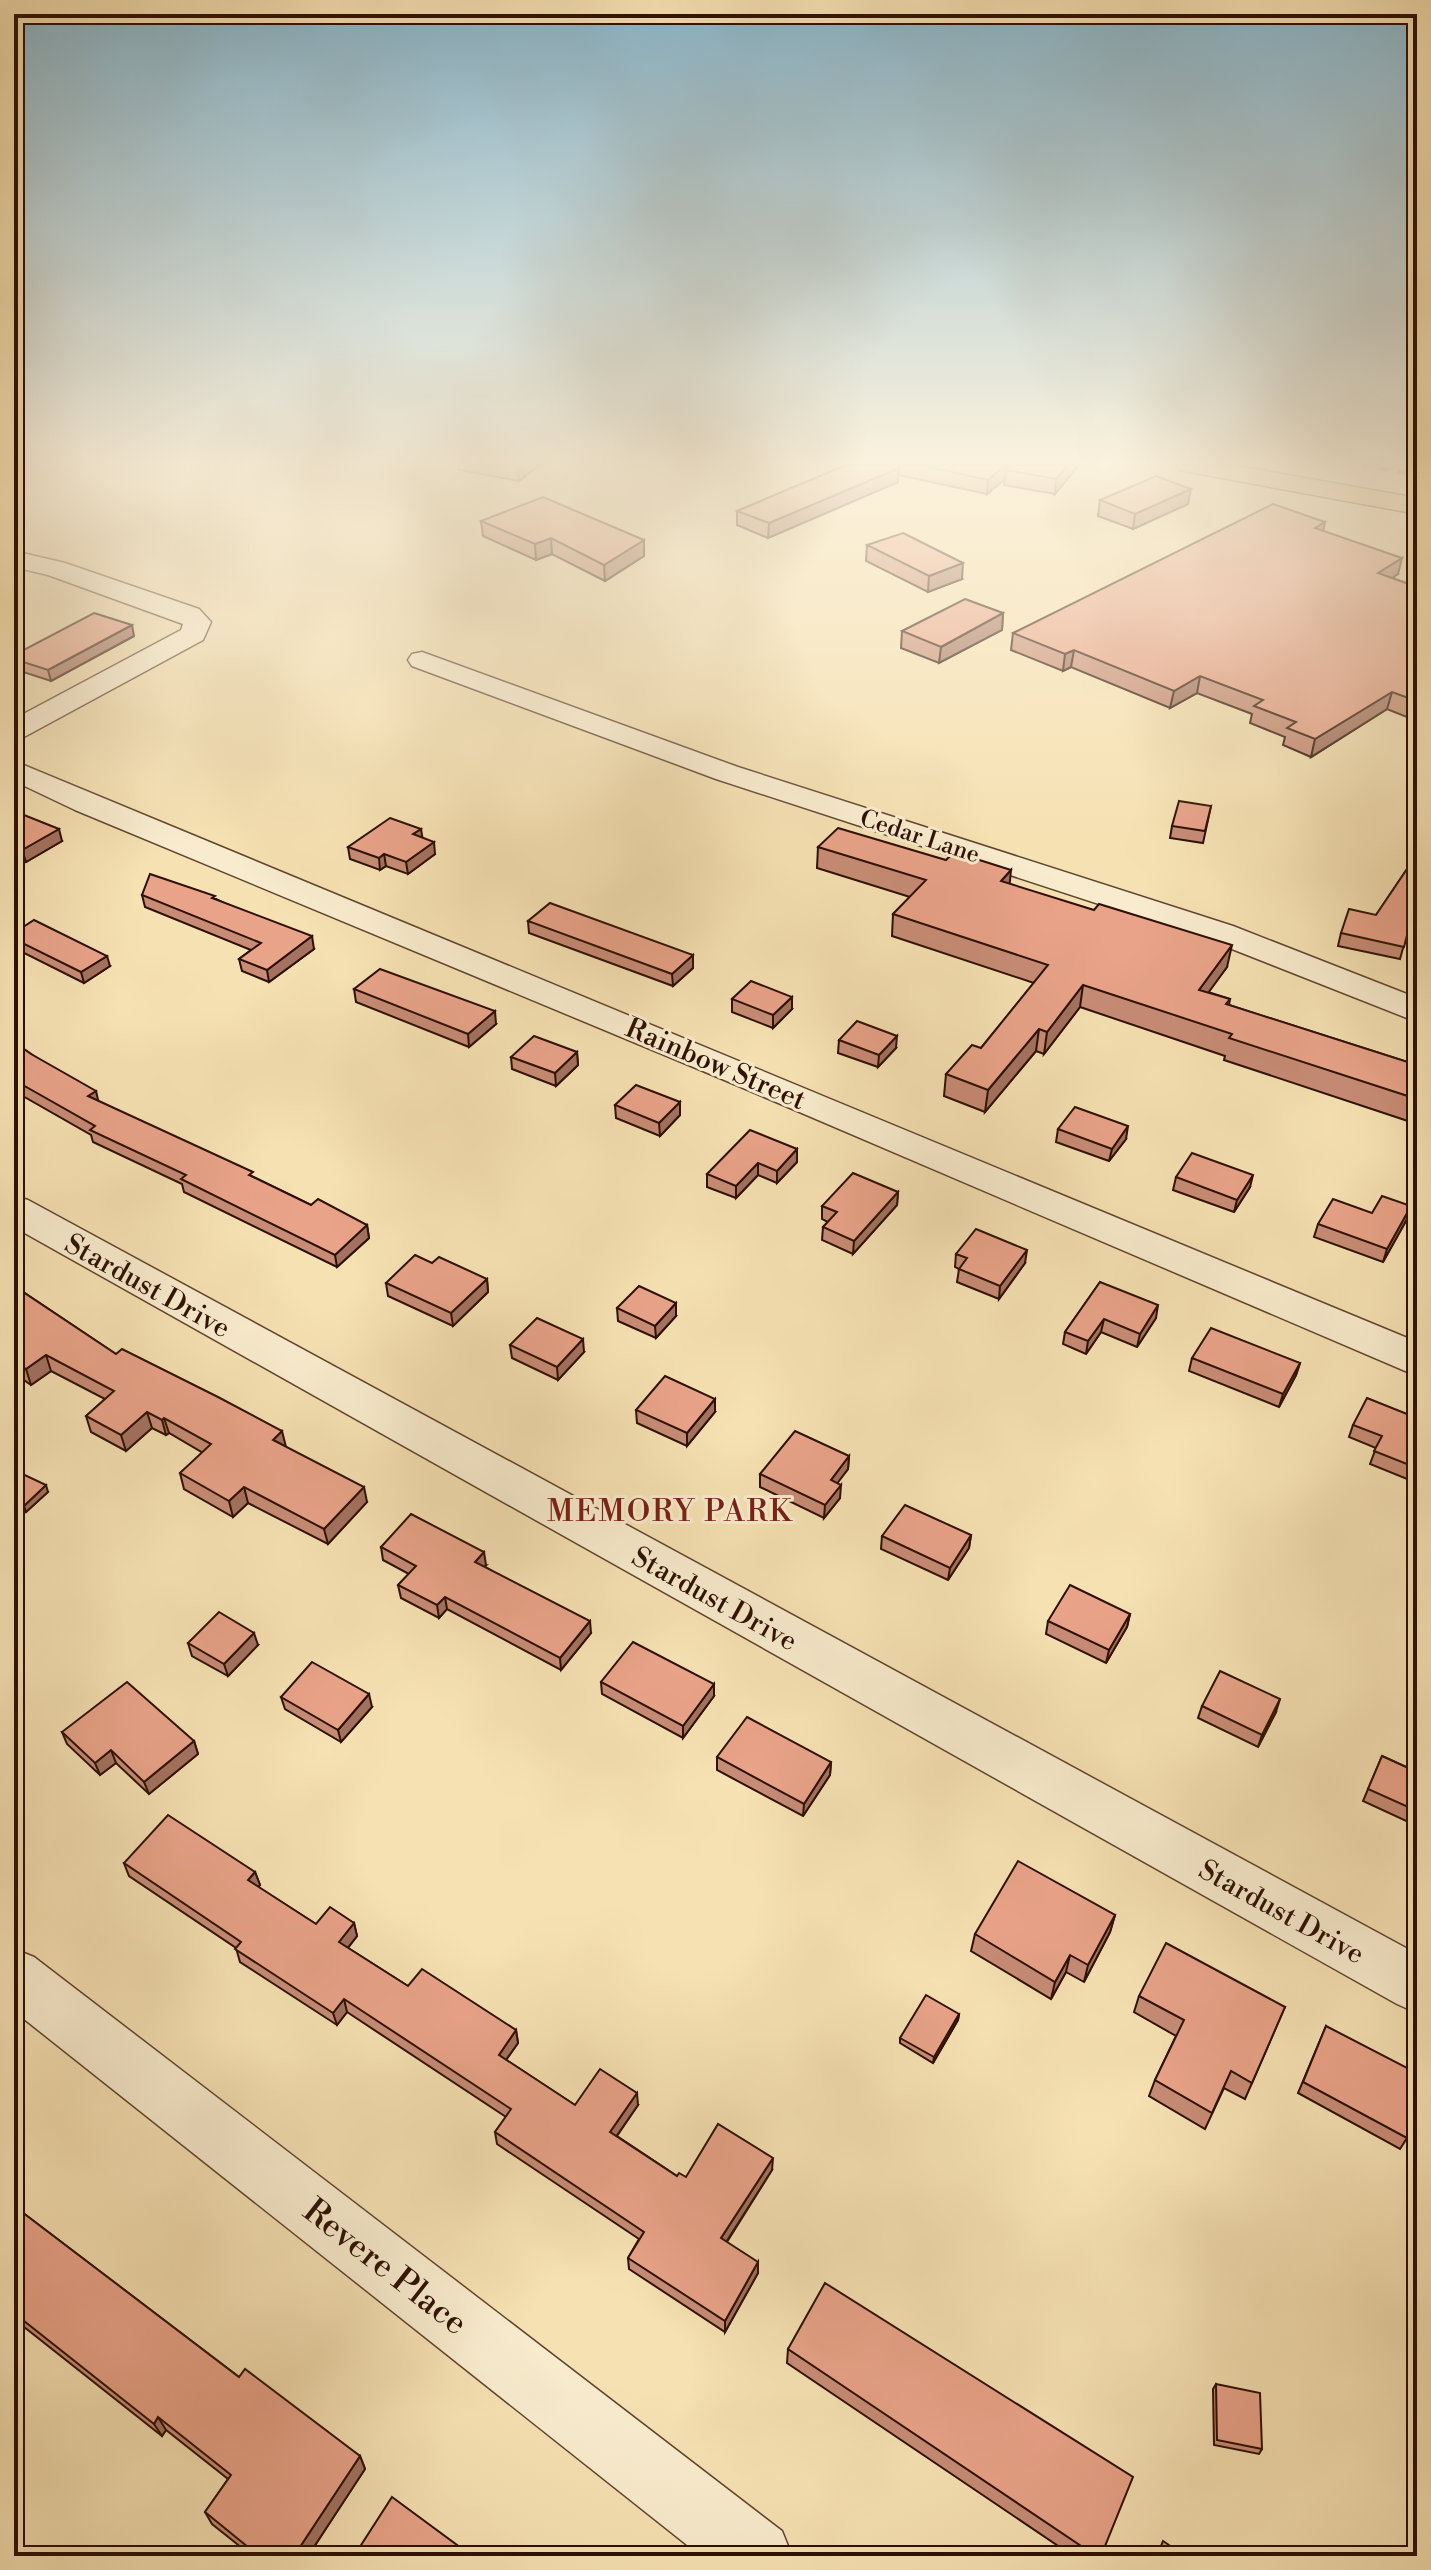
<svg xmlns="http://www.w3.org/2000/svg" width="1431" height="2570" viewBox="0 0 1431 2570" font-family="'Libre Bodoni',serif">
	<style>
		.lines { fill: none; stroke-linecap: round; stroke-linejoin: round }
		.minor-casing { stroke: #5f442d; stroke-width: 3 }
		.major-casing { stroke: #2d1000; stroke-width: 3 }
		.minor { fill: #f9ecce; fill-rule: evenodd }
		.major { fill: #ebc07a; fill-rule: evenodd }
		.rail { stroke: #2d1000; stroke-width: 4; stroke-dasharray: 9 9; stroke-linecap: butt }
		.wall { fill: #c88c76; stroke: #2d1000; stroke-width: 2 }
		.shaded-wall { fill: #a37260; stroke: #2d1000; stroke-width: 2 }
		.building { fill: #e9a389; stroke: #2d1000; stroke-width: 2 }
		.labels { text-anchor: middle; stroke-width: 6; stroke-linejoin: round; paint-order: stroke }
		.far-street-label { font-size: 24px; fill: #2d1000; stroke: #f9ecce }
		.street-label { font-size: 28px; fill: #2d1000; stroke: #f9ecce }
		.neighbourhood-label { font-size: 30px; letter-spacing: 2px; fill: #7a1f14; stroke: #f9ecce }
		.near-street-label { font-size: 34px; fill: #2d1000; stroke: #f9ecce }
	</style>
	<rect width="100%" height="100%" fill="#f6e1b3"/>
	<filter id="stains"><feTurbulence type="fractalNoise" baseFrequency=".0025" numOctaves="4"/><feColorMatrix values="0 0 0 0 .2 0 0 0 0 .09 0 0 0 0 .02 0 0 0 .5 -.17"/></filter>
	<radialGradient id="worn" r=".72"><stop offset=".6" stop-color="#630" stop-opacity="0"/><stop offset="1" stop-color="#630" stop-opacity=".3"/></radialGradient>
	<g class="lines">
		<!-- minor casing -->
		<g class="minor-casing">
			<g id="minor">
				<polygon points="14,551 65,563 199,609 211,622 203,640 24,737 14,740 14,719 181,630 183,624 48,575 14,567"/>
				<polygon points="422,652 738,767 1233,926 1417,998 1417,1022 1209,940 716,779 412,666 408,660 412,654"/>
				<polygon points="14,761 1417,1342 1417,1376 715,1076 75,810 14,781"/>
				<polygon points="14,1196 28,1200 1417,1954 1417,2013 1397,2004 14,1227"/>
				<polygon points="14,1949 34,1957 782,2531 792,2556 701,2556 14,2011"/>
			</g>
		</g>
		<!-- major casing -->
		<g class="major-casing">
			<polygon id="major" points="1177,465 1232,465 1417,498 1417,514 1189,472 1180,470"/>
		</g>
		<!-- minor -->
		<use href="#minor" class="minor"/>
		<!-- major -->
		<use href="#major" class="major"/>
		<!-- rail -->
		<polyline class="rail" points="1362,465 1417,475"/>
	</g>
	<!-- wall -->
	<g class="wall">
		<polygon points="458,465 540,465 519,481 459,470"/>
		<polygon points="846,465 1079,465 1055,494 1004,485 1005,479 987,494 898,475 898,482 768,538 737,525 737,511"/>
		<polygon points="1100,500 1188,504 1133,529 1098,516"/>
		<polygon points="481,521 644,540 644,556 605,581 552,554 536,560 483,536"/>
		<polygon points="1324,531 1398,574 1392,578 1417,587 1417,721 1387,709 1311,757 1283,745 1285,737 1250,723 1252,714 1197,693 1170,708 1071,667 1063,671 1011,650 1013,633"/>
		<polygon points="867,545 962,579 928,592 866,561"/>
		<polygon points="1003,613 1002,630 939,663 901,648 902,631"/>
		<polygon points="134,636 51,681 14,669 14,655"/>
		<polygon points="1211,806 1203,843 1170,838 1172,826"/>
		<polygon points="14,811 62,841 26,862 14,858"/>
		<polygon points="422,838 435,854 408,874 386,866 380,870 350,859 348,847"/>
		<polygon points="1417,843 1417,906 1415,905 1400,959 1338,946 1341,933 1376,915 1411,863"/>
		<polygon points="818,847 1010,884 1227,967 1208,992 1230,999 1229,1005 1417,1065 1417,1124 1224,1060 1225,1056 1080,1007 1044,1054 1036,1051 985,1112 944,1096 946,1074 981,1048 1034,983 892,936 893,914 910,897 817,868"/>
		<polygon points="142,895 216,899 314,949 269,982 242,971 239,959 251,950 145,907"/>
		<polygon points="528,921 693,955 693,968 673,986 529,933"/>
		<polygon points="14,933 110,966 84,983 14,948"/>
		<polygon points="354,989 496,1024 469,1047 356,1002"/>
		<polygon points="732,999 792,1009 773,1028 732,1012"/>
		<polygon points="839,1040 896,1048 878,1067 838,1053"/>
		<polygon points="14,1042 98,1101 311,1205 367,1225 369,1238 337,1267 184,1192 182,1184 93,1142 91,1135 14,1091"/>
		<polygon points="577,1052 578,1065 556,1086 512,1069 511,1057"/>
		<polygon points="680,1102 680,1115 660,1136 616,1118 615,1105"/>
		<polygon points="1058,1129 1126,1139 1109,1161 1056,1142"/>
		<polygon points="797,1149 797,1162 777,1183 758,1175 736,1198 707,1187 707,1174"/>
		<polygon points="1176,1177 1250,1187 1234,1212 1173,1190"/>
		<polygon points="898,1192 897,1205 853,1254 822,1240 823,1227 828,1222 822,1219 822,1206"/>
		<polygon points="1372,1213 1407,1219 1383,1262 1314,1237 1318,1224"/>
		<polygon points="956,1254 1025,1263 999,1299 957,1282 959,1269 955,1267"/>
		<polygon points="487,1279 488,1292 453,1326 388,1296 386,1283"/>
		<polygon points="14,1282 16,1287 116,1354 286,1447 367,1502 328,1544 248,1503 233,1517 184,1489 180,1473 203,1453 169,1433 166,1435 152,1428 126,1451 91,1432 86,1416 105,1399 51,1371 31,1385 14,1373"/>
		<polygon points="1100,1282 1156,1318 1137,1347 1101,1332 1086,1354 1063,1344 1065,1332"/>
		<polygon points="617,1308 676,1316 656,1338 618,1321"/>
		<polygon points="510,1345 584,1352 558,1380 512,1358"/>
		<polygon points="1192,1358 1300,1363 1296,1375 1279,1407 1189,1371"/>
		<polygon points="636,1410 715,1412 687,1446 637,1423"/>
		<polygon points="1417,1418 1417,1483 1370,1464 1376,1448 1349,1437 1353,1425"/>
		<polygon points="849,1456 848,1469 837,1483 840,1498 824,1518 760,1487 760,1474"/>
		<polygon points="14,1470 48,1492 26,1512 14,1505"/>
		<polygon points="971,1535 969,1548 948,1580 881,1549 882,1536"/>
		<polygon points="381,1547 486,1565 484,1566 591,1633 561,1670 447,1609 439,1618 401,1598 398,1585 409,1574 383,1560"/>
		<polygon points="1130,1614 1127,1627 1106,1663 1046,1634 1048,1621"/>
		<polygon points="188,1643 258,1645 228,1676 192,1656"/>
		<polygon points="601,1682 714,1696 683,1738 602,1694"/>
		<polygon points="281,1697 372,1707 341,1742 285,1709"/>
		<polygon points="1202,1706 1276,1712 1258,1747 1198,1718"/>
		<polygon points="62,1732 194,1741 198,1754 149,1794 116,1763 100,1775 67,1744"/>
		<polygon points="1382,1756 1417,1772 1417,1826 1363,1801"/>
		<polygon points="717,1757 831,1762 830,1775 803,1816 717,1770"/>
		<polygon points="124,1863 255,1872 260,1885 258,1887 316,1924 354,1923 357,1936 348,1948 408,1986 516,2030 518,2043 506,2060 575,2105 638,2105 617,2136 677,2176 686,2177 772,2170 727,2242 758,2273 725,2332 629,2269 628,2258 639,2239 497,2144 495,2132 506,2117 347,2012 337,2025 240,1962 236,1948 129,1876"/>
		<polygon points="1115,1915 1110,1932 1084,1982 1066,1972 1051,1999 971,1951 975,1934"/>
		<polygon points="1139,1996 1285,2007 1245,2099 1224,2088 1205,2129 1149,2096 1155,2080 1176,2036 1134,2012"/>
		<polygon points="959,2014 958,2020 933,2063 900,2043 900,2038"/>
		<polygon points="1326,2026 1407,2138 1400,2149 1298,2093"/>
		<polygon points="14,2206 239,2377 360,2456 365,2469 308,2556 252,2556 212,2524 205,2512 228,2479 166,2430 162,2436 14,2319"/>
		<polygon points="788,2349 1101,2556 1073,2556 787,2363"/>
		<polygon points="1216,2384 1262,2449 1259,2454 1214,2445 1213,2389"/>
	</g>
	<!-- shaded-wall -->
	<g class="shaded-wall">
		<polygon points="518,465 540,465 519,481"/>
		<polygon points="1006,465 1015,465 1006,470 1005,479 987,494 988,480"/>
		<polygon points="1068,465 1079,465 1055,494 1056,479"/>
		<polygon points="899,468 898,482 768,538 769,523"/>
		<polygon points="1191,489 1188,504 1133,529 1135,514"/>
		<polygon points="1325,522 1322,538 1315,528"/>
		<polygon points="551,538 552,554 536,560 535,544"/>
		<polygon points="644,540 644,556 605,581 604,565"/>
		<polygon points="1402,558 1398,574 1374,590 1378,573"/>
		<polygon points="963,563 962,579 928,592 929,576"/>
		<polygon points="1003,613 1002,630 939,663 941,647"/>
		<polygon points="132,625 134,636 51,681 48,670"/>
		<polygon points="1074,650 1071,667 1063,671 1065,654"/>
		<polygon points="1200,676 1197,693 1170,708 1174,691"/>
		<polygon points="1392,692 1387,709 1311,757 1315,739"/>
		<polygon points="59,829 62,841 26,862 22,850"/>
		<polygon points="421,829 423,841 413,834"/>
		<polygon points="434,842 435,854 408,874 406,862"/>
		<polygon points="384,854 386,866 380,870 379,858"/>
		<polygon points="1011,870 1009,891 1001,881"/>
		<polygon points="312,936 314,949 269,982 267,970"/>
		<polygon points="1232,945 1227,967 1195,1011 1199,990"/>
		<polygon points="19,953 22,965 14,970 14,956"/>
		<polygon points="693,955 693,968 673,986 672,974"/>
		<polygon points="107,956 110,966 84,983 81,972"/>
		<polygon points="1083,985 1080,1007 1044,1054 1047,1032"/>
		<polygon points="792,997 792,1009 773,1028 773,1015"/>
		<polygon points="495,1011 496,1024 469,1047 468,1034"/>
		<polygon points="1039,1029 1036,1051 985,1112 988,1090"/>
		<polygon points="897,1036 896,1048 878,1067 879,1055"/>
		<polygon points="577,1052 578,1065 556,1086 555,1073"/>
		<polygon points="96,1091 99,1104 88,1096"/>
		<polygon points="680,1102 680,1115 660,1136 659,1123"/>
		<polygon points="1128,1126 1126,1139 1109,1161 1112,1149"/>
		<polygon points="797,1149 797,1162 777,1183 777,1171"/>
		<polygon points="758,1163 758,1175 736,1198 736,1186"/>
		<polygon points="1253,1175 1250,1187 1234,1212 1237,1200"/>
		<polygon points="898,1192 897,1205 853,1254 854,1241"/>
		<polygon points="1411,1206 1407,1219 1383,1262 1387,1249"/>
		<polygon points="367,1225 369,1238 337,1267 335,1255"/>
		<polygon points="1027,1250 1025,1263 999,1299 1000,1286"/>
		<polygon points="487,1279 488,1292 453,1326 451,1313"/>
		<polygon points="676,1303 676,1316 656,1338 655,1326"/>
		<polygon points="1158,1305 1156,1318 1137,1347 1140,1334"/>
		<polygon points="1104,1319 1101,1332 1086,1354 1088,1341"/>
		<polygon points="583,1339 584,1352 558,1380 557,1367"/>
		<polygon points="46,1355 51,1371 31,1385 26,1369"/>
		<polygon points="1300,1363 1296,1375 1279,1407 1283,1394"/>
		<polygon points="715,1399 715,1412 687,1446 687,1433"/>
		<polygon points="147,1412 152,1428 126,1451 121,1435"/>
		<polygon points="164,1418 169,1433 166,1435 162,1420"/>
		<polygon points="282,1431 286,1447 273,1440"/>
		<polygon points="849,1456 848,1469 830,1493 831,1480"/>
		<polygon points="46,1485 48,1492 26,1512 24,1506"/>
		<polygon points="841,1485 840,1498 824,1518 825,1505"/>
		<polygon points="244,1487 248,1503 233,1517 229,1501"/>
		<polygon points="364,1487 367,1502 328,1544 324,1529"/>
		<polygon points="971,1535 969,1548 948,1580 950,1568"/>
		<polygon points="484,1552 486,1565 477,1574 475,1562"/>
		<polygon points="445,1597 447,1609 439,1618 437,1605"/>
		<polygon points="1130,1614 1127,1627 1106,1663 1109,1650"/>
		<polygon points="590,1621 591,1633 561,1670 560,1658"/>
		<polygon points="254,1633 258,1645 228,1676 224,1664"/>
		<polygon points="14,1635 19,1647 14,1679"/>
		<polygon points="714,1684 714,1696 683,1738 683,1726"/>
		<polygon points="369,1694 372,1707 341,1742 338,1730"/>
		<polygon points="1280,1699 1276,1712 1258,1747 1262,1735"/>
		<polygon points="194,1741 198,1754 149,1794 144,1782"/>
		<polygon points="111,1750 116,1763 100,1775 95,1763"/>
		<polygon points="831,1762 830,1775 803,1816 804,1804"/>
		<polygon points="255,1872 260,1885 252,1894 248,1880"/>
		<polygon points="1115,1915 1110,1932 1084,1982 1088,1965"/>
		<polygon points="354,1923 357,1936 342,1955 339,1942"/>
		<polygon points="1070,1955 1066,1972 1051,1999 1055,1982"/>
		<polygon points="344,1999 347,2012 337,2025 333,2013"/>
		<polygon points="959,2014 958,2020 933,2063 934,2057"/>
		<polygon points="516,2030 518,2043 501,2067 499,2055"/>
		<polygon points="637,2093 638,2105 611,2144 610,2132"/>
		<polygon points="773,2158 772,2170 721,2250 721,2238"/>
		<polygon points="758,2262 758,2273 725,2332 725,2321"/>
		<polygon points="158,2417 166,2430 162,2436 154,2424"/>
		<polygon points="360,2456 365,2469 308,2556 294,2556"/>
	</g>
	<!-- building -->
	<g class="building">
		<polygon points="846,465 897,465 899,468 769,523 737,511"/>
		<polygon points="921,465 1006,465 988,480"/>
		<polygon points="1010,465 1068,465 1056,479 1006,470"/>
		<polygon points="1156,476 1191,489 1135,514 1100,500"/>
		<polygon points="543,497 644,540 604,565 551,538 535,544 481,521"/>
		<polygon points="1273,504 1325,522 1315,528 1402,558 1378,573 1417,587 1417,701 1392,692 1315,739 1287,728 1296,722 1254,706 1263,700 1200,676 1174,691 1074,650 1065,654 1013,633"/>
		<polygon points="903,533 963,563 929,576 867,545"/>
		<polygon points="965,599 1003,613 941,647 902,631"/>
		<polygon points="94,613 132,625 48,670 14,659 14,655"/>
		<polygon points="1179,801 1211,806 1205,831 1172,826"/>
		<polygon points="14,811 59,829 22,850 14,847"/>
		<polygon points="390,818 421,829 413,834 434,842 406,862 384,854 379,858 348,847"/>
		<polygon points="838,828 946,860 954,852 1011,870 1001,881 1094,910 1099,904 1232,945 1199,990 1230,999 1226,1004 1417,1065 1417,1099 1229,1038 1232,1034 1083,985 1047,1032 1039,1029 988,1090 946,1074 972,1045 981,1048 1048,965 893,914 926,880 818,847"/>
		<polygon points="1417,843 1417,896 1404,947 1341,933 1349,909 1376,915 1411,863"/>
		<polygon points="150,874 215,896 212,898 312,936 267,970 239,959 261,943 142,895"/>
		<polygon points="550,903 693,955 672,974 528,921"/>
		<polygon points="34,920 107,956 81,972 14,939 14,933"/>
		<polygon points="380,969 495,1011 468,1034 354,989"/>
		<polygon points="751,981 792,997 773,1015 732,999"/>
		<polygon points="857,1021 897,1036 879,1055 839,1040"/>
		<polygon points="534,1036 577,1052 555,1073 511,1057"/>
		<polygon points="14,1042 31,1054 96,1091 88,1096 253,1172 249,1175 311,1205 318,1199 367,1225 335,1255 181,1179 186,1175 90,1130 95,1126 14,1080"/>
		<polygon points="636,1085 680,1102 659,1123 615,1105"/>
		<polygon points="1075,1107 1128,1126 1112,1149 1058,1129"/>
		<polygon points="750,1130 797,1149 777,1171 758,1163 736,1186 707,1174"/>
		<polygon points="1192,1153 1253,1175 1237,1200 1176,1177"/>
		<polygon points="853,1173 898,1192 854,1241 823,1227 837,1212 822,1206"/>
		<polygon points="1382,1196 1411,1206 1387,1249 1318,1224 1333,1199 1372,1213"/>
		<polygon points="976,1229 1027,1250 1000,1286 959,1269 967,1258 956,1254"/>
		<polygon points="415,1255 432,1263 439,1257 487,1279 451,1313 386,1283"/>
		<polygon points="1100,1282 1158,1305 1140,1334 1104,1319 1088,1341 1065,1332"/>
		<polygon points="14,1286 116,1354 122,1349 218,1397 282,1431 273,1440 364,1487 324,1529 244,1487 229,1501 180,1473 211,1444 164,1418 162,1420 147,1412 121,1435 86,1416 114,1391 46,1355 26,1369 14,1361"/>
		<polygon points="639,1286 676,1303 655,1326 617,1308"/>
		<polygon points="537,1318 583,1339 557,1367 510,1345"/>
		<polygon points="1211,1328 1300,1363 1283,1394 1192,1358"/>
		<polygon points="665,1376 715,1399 687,1433 636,1410"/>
		<polygon points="1367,1398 1417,1418 1417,1468 1374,1451 1382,1436 1353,1425"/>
		<polygon points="795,1431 849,1456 831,1480 841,1485 825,1505 760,1474"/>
		<polygon points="14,1470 46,1485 24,1506 14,1500"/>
		<polygon points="905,1505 971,1535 950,1568 882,1536"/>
		<polygon points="411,1514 484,1552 475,1562 590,1621 560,1658 445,1597 437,1605 398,1585 416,1566 381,1547"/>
		<polygon points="1070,1585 1130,1614 1109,1650 1048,1621"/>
		<polygon points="219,1612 254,1633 224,1664 188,1643"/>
		<polygon points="633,1642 714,1684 683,1726 601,1682"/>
		<polygon points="312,1662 369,1694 338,1730 281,1697"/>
		<polygon points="1220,1671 1280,1699 1262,1735 1202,1706"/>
		<polygon points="127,1682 194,1741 144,1782 111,1750 95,1763 62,1732"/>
		<polygon points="747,1717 831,1762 804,1804 717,1757"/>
		<polygon points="1382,1756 1417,1772 1417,1811 1368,1789"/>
		<polygon points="168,1815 255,1872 248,1880 316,1924 330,1907 354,1923 339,1942 408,1986 422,1969 516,2030 499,2055 575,2105 600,2069 637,2093 610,2132 677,2176 679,2173 686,2177 718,2124 773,2158 721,2238 758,2262 725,2321 628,2258 644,2232 495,2132 511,2109 344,1999 333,2013 235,1949 241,1942 124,1863"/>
		<polygon points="1018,1861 1115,1915 1088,1965 1070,1955 1055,1982 975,1934"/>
		<polygon points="1166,1943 1285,2007 1252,2083 1231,2071 1212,2113 1155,2080 1184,2020 1139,1996"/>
		<polygon points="926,1995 959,2014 934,2057 900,2038"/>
		<polygon points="1326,2026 1417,2073 1417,2109 1407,2138 1303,2082"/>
		<polygon points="14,2206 239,2377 245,2369 360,2456 294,2556 259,2556 205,2512 231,2475 158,2417 154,2424 14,2313"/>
		<polygon points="825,2283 1133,2477 1101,2556 1096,2556 788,2349"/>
		<polygon points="1216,2384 1260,2393 1262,2449 1217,2440"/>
		<polygon points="392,2497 472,2556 354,2556"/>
		<polygon points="1163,2541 1185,2556 1157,2556"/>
	</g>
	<!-- sky -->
	<linearGradient id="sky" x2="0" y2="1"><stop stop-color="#8ab8cf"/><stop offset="0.56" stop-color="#fbf2dd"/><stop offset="1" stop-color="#fbf2dd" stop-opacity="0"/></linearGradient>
	<rect width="1431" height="825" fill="url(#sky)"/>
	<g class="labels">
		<!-- far-street labels -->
		<g class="far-street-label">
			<text transform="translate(920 836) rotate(18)" y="8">Cedar Lane</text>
		</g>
		<!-- street labels -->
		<g class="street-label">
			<text transform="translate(716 1063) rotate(23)" y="10">Rainbow Street</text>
			<text transform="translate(148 1285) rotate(29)" y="10">Stardust Drive</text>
			<text transform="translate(715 1598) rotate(29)" y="10">Stardust Drive</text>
			<text transform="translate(1282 1911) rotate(29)" y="10">Stardust Drive</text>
		</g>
		<!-- neighbourhood labels -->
		<g class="neighbourhood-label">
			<text x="670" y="1521">MEMORY PARK</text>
		</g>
		<!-- near-street labels -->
		<g class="near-street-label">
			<text transform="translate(386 2266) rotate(38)" y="12">Revere Place</text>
		</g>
	</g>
	<!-- margin -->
	<rect width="1431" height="2570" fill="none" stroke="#f6e1b3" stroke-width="48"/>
	<rect x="16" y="16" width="1399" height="2538" fill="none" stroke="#2d1000" stroke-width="4"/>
	<rect x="24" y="24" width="1383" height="2522" fill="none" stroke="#2d1000" stroke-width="2"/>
	<rect width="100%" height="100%" filter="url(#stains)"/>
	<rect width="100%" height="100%" fill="url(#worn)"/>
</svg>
